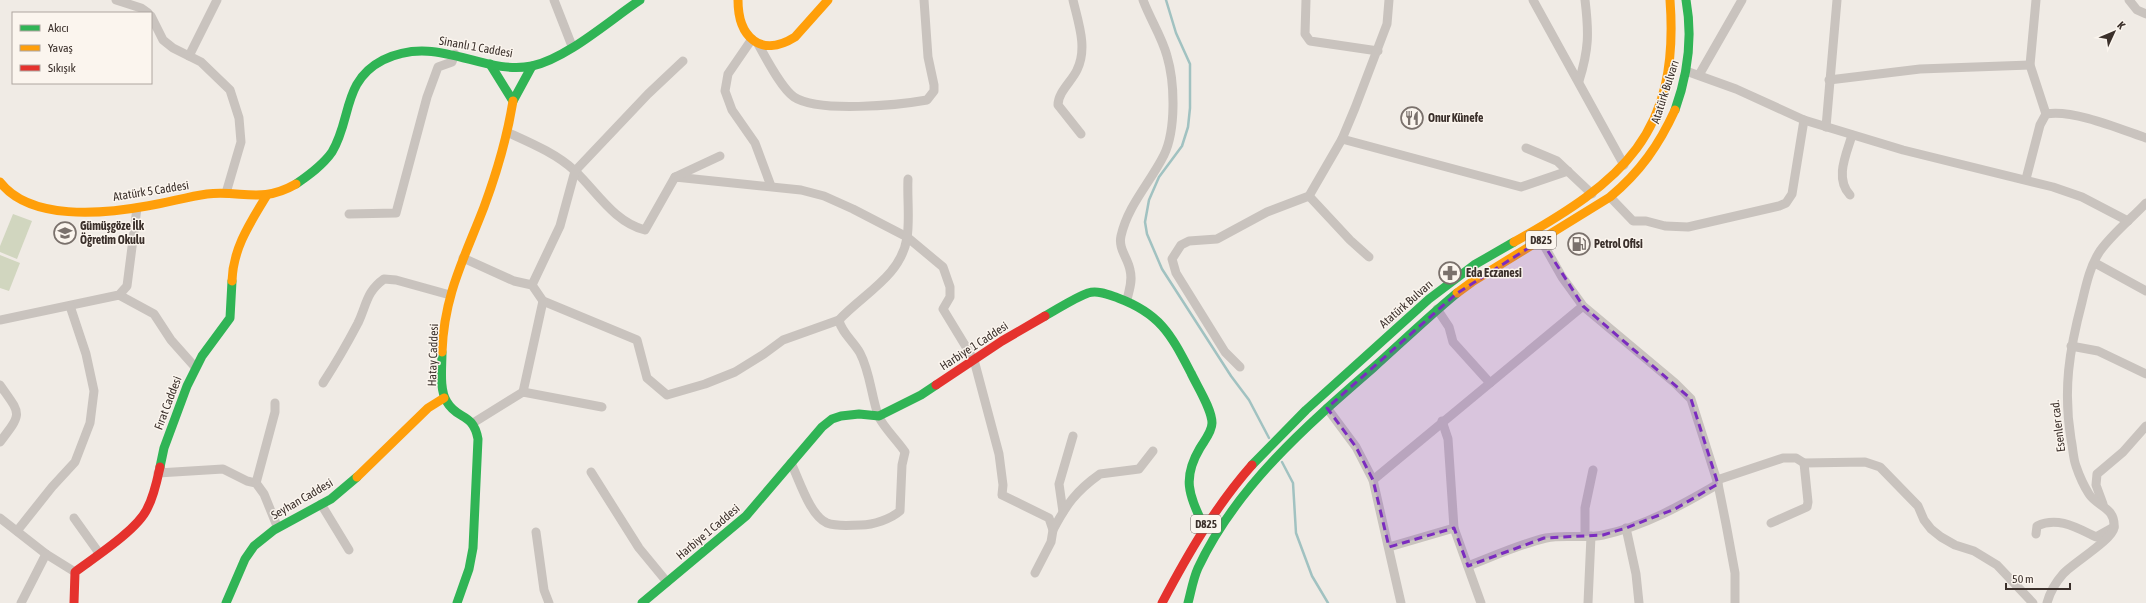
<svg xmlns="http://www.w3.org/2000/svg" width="2146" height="603" viewBox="0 0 2146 603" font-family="'Asap Condensed',sans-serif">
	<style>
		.green { fill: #d1d6bf }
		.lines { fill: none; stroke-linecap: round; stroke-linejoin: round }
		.stream { stroke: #a1c2c1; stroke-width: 2.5 }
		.street { stroke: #c9c3be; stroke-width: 9 }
		.fast { stroke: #30b455; stroke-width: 9 }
		.slow { stroke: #ff9f0a; stroke-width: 9 }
		.jam { stroke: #e5322d; stroke-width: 9 }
		.marked { fill: #7b2cbf; fill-opacity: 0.2; stroke: #7b2cbf; stroke-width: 3; stroke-dasharray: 8 5; stroke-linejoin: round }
		.labels { text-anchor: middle; stroke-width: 3; stroke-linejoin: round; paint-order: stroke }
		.shield { fill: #fbf5ee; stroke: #756b66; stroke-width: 1 }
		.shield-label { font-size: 11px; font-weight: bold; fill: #3b302b }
		.street-label { font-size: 12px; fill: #3b302b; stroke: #fbf5ee }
		.poi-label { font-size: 12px; font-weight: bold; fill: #3b302b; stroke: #fbf5ee; text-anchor: start }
	</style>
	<rect width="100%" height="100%" fill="#f0ebe5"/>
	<!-- green -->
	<g class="green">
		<polygon points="13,214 32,221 17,259 0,252 0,246"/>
		<polygon points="0,255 20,263 9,291 0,288"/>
	</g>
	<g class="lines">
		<!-- stream -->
		<g class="stream">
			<polyline points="1166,0 1176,33 1190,64 1190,108 1188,127 1182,146 1159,177 1149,200 1145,222 1147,234 1162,269 1231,376 1249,400 1269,438"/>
			<polyline points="1282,462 1293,483 1296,533 1312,576 1328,603"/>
		</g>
		<!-- street -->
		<g class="street">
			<polyline points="116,0 141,8 148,13"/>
			<polyline points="554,0 572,46"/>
			<path d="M1073 0C1078 22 1088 48 1077 70 1072 81 1058 92 1058 105L1081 134"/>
			<polyline points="1306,0 1305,34 1310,41 1378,51"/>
			<polyline points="1533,0 1624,165"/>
			<polyline points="2036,0 2030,65 2046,114"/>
			<polyline points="2129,0 2137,10 2146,14"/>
			<polyline points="151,16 163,40 173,48 201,62 230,90 239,118 241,142 226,193"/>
			<polyline points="752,39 728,74 725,91 732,110 755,143 771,186"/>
			<path d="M758 44C766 58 781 88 794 97 818 113 899 105 927 100L934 91V85L928 57 924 0"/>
			<polyline points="189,56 217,0"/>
			<polyline points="1686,71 1736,89 1804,120 1903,150 2053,187 2082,197 2128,221"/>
			<polyline points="1699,75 1742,0"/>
			<polyline points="1829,80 1920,69 2030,65"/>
			<path d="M1579 81C1589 49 1589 33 1585 0"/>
			<polyline points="1826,127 1837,0"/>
			<path d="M509 133C531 143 557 154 575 171 597 192 614 222 645 230L675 177 801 190 824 196 853 209 907 237 943 267 950 287V297L943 309 974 360 999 454 1003 485 1002 495 1049 518 1053 530 1051 542 1035 573"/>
			<polyline points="1342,139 1521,187 1568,171"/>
			<polyline points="1526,148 1557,161 1592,194"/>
			<polyline points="675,177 720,156"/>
			<path d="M2026 179 2040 125 2046 114C2073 109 2120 129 2146 138"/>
			<path d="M1850 195C1834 178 1847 153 1852 135"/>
			<polyline points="1309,196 1350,240 1369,257"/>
			<polyline points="1610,197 1633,221 1646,221 1665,226 1688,227 1779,206 1786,203 1792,194 1804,120"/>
			<polyline points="349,214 396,213 427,97 438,67 452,62 455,54"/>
			<polyline points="1541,240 1562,277 1583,306 1675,383 1691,399 1718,484 1726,524 1735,573 1735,603"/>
			<polyline points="463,258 514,281 532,285 543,301 637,340 647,378 667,395 705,384 735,372 764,354 783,340 839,320"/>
			<polyline points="2095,263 2146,291"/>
			<polyline points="532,285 560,226 575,171 648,94 683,61"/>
			<polyline points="119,295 154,314 171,340 195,367"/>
			<path d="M1127 300C1129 290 1133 281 1130 270 1128 258 1118 249 1121 236 1128 205 1150 183 1164 155 1176 130 1175 83 1167 56 1162 37 1150 19 1143 0"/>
			<polyline points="1437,309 1449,327 1453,342 1490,383"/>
			<polyline points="0,320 119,295 127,286 137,208"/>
			<polyline points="2071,346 2098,351 2146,374"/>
			<polyline points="1240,367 1225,352 1176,273 1172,259 1181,245 1189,241 1217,239 1267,212 1309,196 1342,139 1355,108 1387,24 1389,0"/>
			<path d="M323 383C336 363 347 344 358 323 367 304 366 292 384 279L396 280 450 295"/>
			<path d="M0 385C21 415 23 412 0 442"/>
			<polyline points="523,392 543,301"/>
			<polyline points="1327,408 1356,447 1373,480 1401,603"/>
			<polyline points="1442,421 1448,439 1454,528 1481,603"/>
			<polyline points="473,423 523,392 602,407"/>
			<path d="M791 463C799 479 810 516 827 523 838 527 850 525 861 525 873 525 891 519 900 511L902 465 905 452C898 441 882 426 878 415 871 394 870 372 860 353 854 342 841 332 839 320 863 294 901 276 907 238 910 219 907 198 908 179"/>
			<polyline points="591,472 639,548 667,582"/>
			<polyline points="158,473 223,469 247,481 256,483 264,494 277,526"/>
			<polyline points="1373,480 1583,306"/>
			<polyline points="1717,480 1783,458 1796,458 1804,463 1865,462 1880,467 1918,506 1924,520 1931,529 1941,537 1955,545 1974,551 1997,565 2033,603"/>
			<polyline points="256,483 275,412 275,403"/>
			<polyline points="321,504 349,550"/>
			<polyline points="2103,504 2096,485 2097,474 2123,452 2146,426"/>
			<polyline points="1063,512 1059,484 1073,436"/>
			<polyline points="0,518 46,554 75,572"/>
			<polyline points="74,518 99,553"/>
			<polyline points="1771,523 1807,507 1808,502 1804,463"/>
			<polyline points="1626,528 1636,574 1639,603"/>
			<path d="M1053 530C1066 505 1076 491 1100 474L1139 469 1153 451"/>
			<polyline points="17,531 52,487 75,462 90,423 94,391 86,354 70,306"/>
			<polyline points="536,532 544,590 549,603"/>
			<path d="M2036 534 2037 526C2058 516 2077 528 2096 537L2114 527"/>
			<polyline points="1585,536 1585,508 1593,470"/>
			<polyline points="1389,547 1454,528"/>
			<path d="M1468 566C1492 557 1520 544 1546 538 1565 534 1584 539 1603 535 1645 526 1682 505 1718 484"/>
			<polyline points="21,603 46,554"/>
			<polyline points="1588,603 1591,536"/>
			<path d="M2047 603C2050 592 2055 583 2063 574 2073 563 2112 540 2114 528 2116 507 2097 507 2089 494 2084 486 2079 475 2076 466 2073 458 2073 448 2071 439 2063 390 2069 351 2082 302 2086 285 2090 266 2100 251 2113 233 2131 219 2146 203"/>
		</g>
		<!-- fast -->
		<g class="fast">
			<polyline points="490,64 513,101 532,66"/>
			<path d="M1675 110C1688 74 1693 38 1686 0"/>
			<path d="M296 184C309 175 323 165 332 152 352 119 342 81 383 60 437 33 483 76 532 66 566 59 610 20 640 0"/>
			<path d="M1045 316C1058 309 1074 298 1088 293 1098 290 1109 295 1118 298 1161 314 1171 335 1191 373 1197 386 1212 409 1212 423 1212 432 1204 441 1200 448 1181 480 1190 496 1204 527"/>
			<path d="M442 352C442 367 439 390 447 402 457 420 473 412 478 439L473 548 469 569 457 603"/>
			<polyline points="1252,465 1306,410 1429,299 1474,265 1514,242"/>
			<polyline points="160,467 164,448 187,386 202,356 230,318 232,281"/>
			<polyline points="226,603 245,559 254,546 274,530 331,499 357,477"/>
			<polyline points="642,603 746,516 822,427 832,419 841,416 859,414 879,416 921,395 936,385"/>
			<path d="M1188 603C1191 592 1193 579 1198 568 1236 487 1306 426 1373 368 1401 343 1428 317 1457 293"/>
		</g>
		<!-- slow -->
		<g class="slow">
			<path d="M738 0C738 36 760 59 795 37L828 0"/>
			<path d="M0 182C30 221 103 214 147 206 167 203 186 197 207 194 242 190 261 204 296 184"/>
			<path d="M1514 242C1623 181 1680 134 1670 0"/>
			<path d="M232 281C233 248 250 223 267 195"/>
			<path d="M1457 293 1472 282 1610 197C1640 172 1659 145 1675 110"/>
			<path d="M442 352C444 295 464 259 484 207 497 172 507 138 513 101"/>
			<polyline points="357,477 428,408 444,398"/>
		</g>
		<!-- jam -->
		<g class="jam">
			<polyline points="936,385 1002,341 1045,316"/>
			<path d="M74 603 75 572C95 557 137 530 147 509 154 496 157 481 160 467"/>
			<path d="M1162 603C1188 554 1215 507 1252 465"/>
		</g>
	</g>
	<!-- marked area -->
	<path class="marked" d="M1541 240 1583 306 1691 399 1718 484 1675 509 1626 528 1603 535 1544 538 1468 566 1454 528 1389 547 1373 480 1356 447 1327 408 1456 294Z"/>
	<!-- icons -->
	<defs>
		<g id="restaurant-ring" transform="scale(1.15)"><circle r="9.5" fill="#fbf5ee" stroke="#7a716c" stroke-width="1.5"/><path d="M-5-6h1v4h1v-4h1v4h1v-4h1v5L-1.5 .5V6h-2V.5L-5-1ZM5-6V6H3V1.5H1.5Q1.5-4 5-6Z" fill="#7a716c"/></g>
		<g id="school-ring" transform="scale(1.15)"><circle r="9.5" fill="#fbf5ee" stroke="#7a716c" stroke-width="1.5"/><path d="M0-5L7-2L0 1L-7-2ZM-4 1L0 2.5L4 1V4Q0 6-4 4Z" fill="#7a716c"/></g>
		<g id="fuel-ring" transform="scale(1.15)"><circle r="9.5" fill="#fbf5ee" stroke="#7a716c" stroke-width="1.5"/><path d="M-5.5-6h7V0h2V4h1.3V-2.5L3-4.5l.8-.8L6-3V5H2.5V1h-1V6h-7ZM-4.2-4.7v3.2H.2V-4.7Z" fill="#7a716c"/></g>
		<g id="pharmacy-ring" transform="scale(1.15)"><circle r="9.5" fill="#fbf5ee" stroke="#7a716c" stroke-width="1.5"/><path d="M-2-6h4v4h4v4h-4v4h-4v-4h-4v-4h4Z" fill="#7a716c"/></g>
	</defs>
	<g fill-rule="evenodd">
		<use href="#restaurant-ring" x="1412" y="118"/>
		<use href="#school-ring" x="65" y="233"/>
		<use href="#fuel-ring" x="1579" y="244"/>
		<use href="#pharmacy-ring" x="1450" y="273"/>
	</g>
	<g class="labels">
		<!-- shield labels -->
		<g class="shield">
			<rect x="1526" y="231" width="30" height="18" rx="3"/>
			<rect x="1191" y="515" width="30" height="18" rx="3"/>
		</g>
		<g class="shield-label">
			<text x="1541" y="244">D825</text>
			<text x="1206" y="528">D825</text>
		</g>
		<!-- street labels -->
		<g class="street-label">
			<text transform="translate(476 47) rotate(10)" y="4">Sinanlı 1 Caddesi</text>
			<text transform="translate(1665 92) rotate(-72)" y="4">Atatürk Bulvarı</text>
			<text transform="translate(151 191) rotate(-9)" y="4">Atatürk 5 Caddesi</text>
			<text transform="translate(1406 304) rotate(-41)" y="4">Atatürk Bulvarı</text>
			<text transform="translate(974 346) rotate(-33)" y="4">Harbiye 1 Caddesi</text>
			<text transform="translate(433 355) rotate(-88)" y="4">Hatay Caddesi</text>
			<text transform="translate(168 403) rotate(-69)" y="4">Fırat Caddesi</text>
			<text transform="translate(2058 426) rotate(-97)" y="4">Esenler cad.</text>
			<text transform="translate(302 499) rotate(-30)" y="4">Seyhan Caddesi</text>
			<text transform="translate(708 532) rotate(-40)" y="4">Harbiye 1 Caddesi</text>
		</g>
		<!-- poi labels -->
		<g class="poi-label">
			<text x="1428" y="122">Onur Künefe</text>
			<text x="80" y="230">Gümüşgöze İlk<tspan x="80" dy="14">Öğretim Okulu</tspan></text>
			<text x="1594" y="248">Petrol Ofisi</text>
			<text x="1466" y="277">Eda Eczanesi</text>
		</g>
	</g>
	<!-- legend -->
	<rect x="12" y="12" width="140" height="72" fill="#fbf5ee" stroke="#aea6a0"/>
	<rect x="20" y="25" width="20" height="6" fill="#30b455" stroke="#aea6a0"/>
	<text x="48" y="32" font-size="12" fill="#3b302b">Akıcı</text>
	<rect x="20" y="45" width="20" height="6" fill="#ff9f0a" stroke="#aea6a0"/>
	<text x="48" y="52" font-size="12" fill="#3b302b">Yavaş</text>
	<rect x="20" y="65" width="20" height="6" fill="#e5322d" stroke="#aea6a0"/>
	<text x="48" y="72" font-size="12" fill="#3b302b">Sıkışık</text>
	<!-- north arrow -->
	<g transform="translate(2114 32) rotate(46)" stroke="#fbf5ee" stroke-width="3" paint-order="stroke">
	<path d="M0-3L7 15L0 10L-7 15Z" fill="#3b302b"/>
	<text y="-6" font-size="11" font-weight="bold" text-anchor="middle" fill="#3b302b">K</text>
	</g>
	<!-- scale -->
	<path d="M2006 583v6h64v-6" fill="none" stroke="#3b302b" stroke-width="2"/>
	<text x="2012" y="583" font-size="12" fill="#3b302b" stroke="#fbf5ee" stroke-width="3" paint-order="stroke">50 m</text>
</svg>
